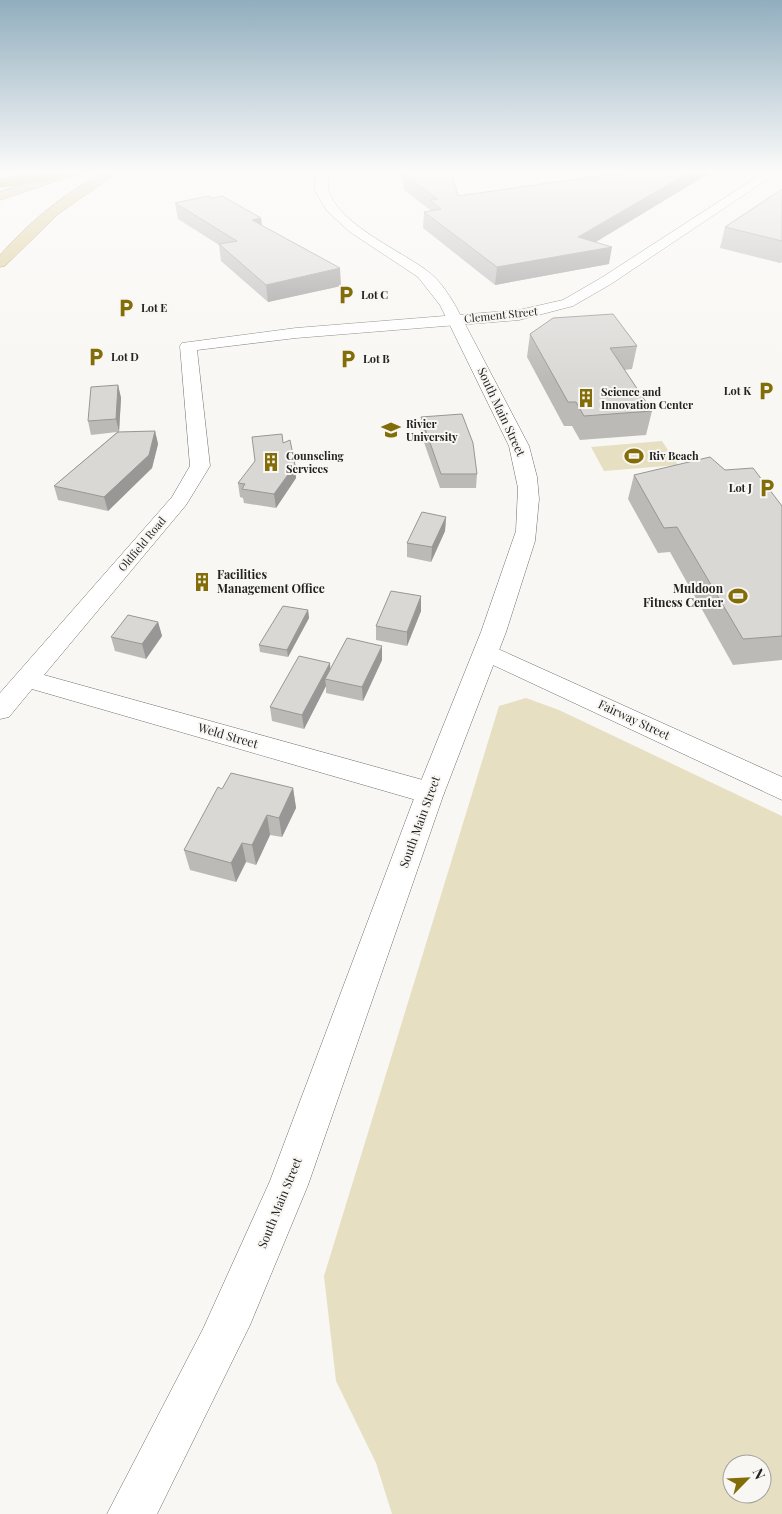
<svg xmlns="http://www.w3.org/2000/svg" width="782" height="1514" viewBox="0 0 782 1514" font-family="'Playfair Display',serif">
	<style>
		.green { fill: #e7dfc2; fill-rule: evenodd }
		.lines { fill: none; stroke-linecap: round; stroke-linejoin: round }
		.street-casing { stroke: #706f6c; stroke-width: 1 }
		.secondary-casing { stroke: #706f6c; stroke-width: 1 }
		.primary-casing { stroke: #877637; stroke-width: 1 }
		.highway-casing { stroke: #877637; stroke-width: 1 }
		.street { fill: #fff; fill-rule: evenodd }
		.secondary { fill: #fff; fill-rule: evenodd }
		.primary { fill: #d7c88e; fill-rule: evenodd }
		.highway { fill: #bda342; fill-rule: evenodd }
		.wall { fill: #bbbab7 }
		.shaded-wall { fill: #989795 }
		.building { fill: #d9d8d5; stroke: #989795 }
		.labels { text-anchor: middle; stroke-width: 4; stroke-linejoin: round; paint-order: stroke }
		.far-poi-label { font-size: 11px; font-weight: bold; fill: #242322; stroke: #f8f7f3; text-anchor: start }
		.far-street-label { font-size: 11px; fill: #242322; stroke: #f8f7f3 }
		.street-label { font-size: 12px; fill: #242322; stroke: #f8f7f3 }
		.poi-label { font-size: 12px; font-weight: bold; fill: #242322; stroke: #f8f7f3; text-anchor: start }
	</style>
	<rect width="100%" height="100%" fill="#f8f7f3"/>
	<!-- green -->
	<g class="green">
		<polygon points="662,441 678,465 604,471 591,447"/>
		<path d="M526 698 559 710 782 816V1514H392L376 1463 336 1381 324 1276 499 706ZM732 1464H762V1494H732Z"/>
	</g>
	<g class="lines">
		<!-- street casing -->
		<g class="street-casing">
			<g id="street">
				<polygon points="768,170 781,170 611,284 573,306 519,320 296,338 197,350 210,466 186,505 44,675 430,782 440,785 444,793 440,801 430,804 32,689 9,717 0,719 0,693 172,497 190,466 180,346 182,343 296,328 519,310 563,300 601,278"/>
				<polygon points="487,644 782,777 782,800 478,658 475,652 478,646"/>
			</g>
		</g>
		<!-- secondary casing -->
		<g class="secondary-casing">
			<path id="secondary" d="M319 170H331C310 212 399 249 426 270 439 279 447 292 455 305L529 446 537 477 539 499 535 541 506 632 443 796 308 1185 250 1325 157 1514H107L203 1329 270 1181 415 796 481 632 516 531 518 488 509 446 440 305 418 277 350 232 327 211 315 191V180Z"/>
		</g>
		<!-- primary casing -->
		<g class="primary-casing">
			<g id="primary">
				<polygon points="69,170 85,170 83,172 0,200 0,192"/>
				<path d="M107 170H121L58 214 5 266 0 267V255C31 220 66 192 107 170Z"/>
			</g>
		</g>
		<!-- highway casing -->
		<g class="highway-casing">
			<polygon id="highway" points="64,170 84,170 82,172 42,182 0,187 0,179"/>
		</g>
		<!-- street -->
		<use href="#street" class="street"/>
		<!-- secondary -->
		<use href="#secondary" class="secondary"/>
		<!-- primary -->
		<use href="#primary" class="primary"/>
		<!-- highway -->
		<use href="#highway" class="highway"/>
	</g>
	<!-- wall -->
	<g class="wall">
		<polygon points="400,170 451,170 458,196 639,170 709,170 708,174 596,242 609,264 495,285 423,228 424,212 430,211 430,210 404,190"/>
		<polygon points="782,189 782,262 780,263 720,248 725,227"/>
		<polygon points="213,198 261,218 262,225 341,286 268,302 221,261 219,245 178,219 175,203"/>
		<polygon points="530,334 637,346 632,369 624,370 652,411 646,435 580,440 572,426 564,426 527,357"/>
		<polygon points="118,385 121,398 119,432 155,431 158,444 152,468 108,511 58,500 54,486 117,432 91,435 88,421"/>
		<polygon points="421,417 477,474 476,488 440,488 420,431"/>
		<polygon points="283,443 296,478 276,508 244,503 243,498 240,497 238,483"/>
		<polygon points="725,470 782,506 782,660 733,665 670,552 658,553 628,499 634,475"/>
		<polygon points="446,517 445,531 431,562 407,557 407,543"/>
		<polygon points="308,610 309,618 288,657 260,652 259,645"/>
		<polygon points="421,611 407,646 376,640 376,626"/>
		<polygon points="158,622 162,636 146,659 115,651 111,637"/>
		<polygon points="382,660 363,701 326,693 326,686 304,729 272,721 270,707 330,663 330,670"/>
		<polygon points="293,788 296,808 282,837 270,835 256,865 246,862 236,882 190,870 184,850 222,789"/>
	</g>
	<!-- shaded-wall -->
	<g class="shaded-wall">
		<polygon points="693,170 709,170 708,174 579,252 612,247 609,264 495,285 497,267 578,237"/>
		<polygon points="261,218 262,234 252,220"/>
		<polygon points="340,268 341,286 268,302 266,285"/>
		<polygon points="118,385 121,398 119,432 116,419"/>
		<polygon points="155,431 158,444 152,468 108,511 104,497"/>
		<polygon points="295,465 296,478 276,508 274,494"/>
		<polygon points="446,517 445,531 431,562 432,547"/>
		<polygon points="421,596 421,611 407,646 407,632"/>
		<polygon points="308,610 309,618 288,657 287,650"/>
		<polygon points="158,622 162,636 146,659 142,644"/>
		<polygon points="382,646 382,660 363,701 362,687"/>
		<polygon points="330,663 331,677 325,679 326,686 304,729 302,715"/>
		<polygon points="293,788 296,808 282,837 279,818"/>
		<polygon points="267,815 270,835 256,865 252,845"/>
		<polygon points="242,843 246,862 236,882 231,863"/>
	</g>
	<!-- building -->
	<g class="building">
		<polygon points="403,170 451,170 458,196 639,170 693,170 578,237 612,247 497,267 424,212 441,209 430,200 438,199 404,174"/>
		<polygon points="782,189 782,241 725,227"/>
		<polygon points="208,196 213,198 222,196 261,218 252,220 340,268 266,285 219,244 237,241 175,203"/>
		<polygon points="613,314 637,346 610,348 652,411 584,416 576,402 568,402 530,334 553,318"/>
		<polygon points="118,385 116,419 88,421 91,387"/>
		<polygon points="462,414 473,443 477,474 441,474 421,417"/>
		<polygon points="155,431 149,455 104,497 54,486 118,432"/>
		<polygon points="282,434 283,443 290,440 295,465 274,494 242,489 245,484 238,483 255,461 252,437"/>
		<polygon points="710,457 725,470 753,468 782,506 782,636 743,639 677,527 664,528 634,475"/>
		<polygon points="422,512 446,517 432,547 407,543"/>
		<polygon points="391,591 421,596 407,632 376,626"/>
		<polygon points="283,606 308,610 287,650 259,645"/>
		<polygon points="128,615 158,622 142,644 111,637"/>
		<polygon points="347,638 382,646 362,687 325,679"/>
		<polygon points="299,656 330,663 302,715 270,707"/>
		<polygon points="231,773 293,788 279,818 267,815 252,845 242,843 231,863 184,850 218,787 222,789"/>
	</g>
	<!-- sky -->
	<linearGradient id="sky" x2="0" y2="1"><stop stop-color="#91aebe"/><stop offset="0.45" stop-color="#fcfbfa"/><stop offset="1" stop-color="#fcfbfa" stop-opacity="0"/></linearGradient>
	<rect width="782" height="382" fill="url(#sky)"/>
	<!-- icons -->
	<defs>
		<g id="parking-bare" transform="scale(1.5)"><path d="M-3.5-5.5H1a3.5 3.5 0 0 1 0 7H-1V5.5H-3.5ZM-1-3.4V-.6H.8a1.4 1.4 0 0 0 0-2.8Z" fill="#836d09" stroke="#f8f7f3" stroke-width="2.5" paint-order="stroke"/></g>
		<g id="building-bare" transform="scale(1.5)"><path d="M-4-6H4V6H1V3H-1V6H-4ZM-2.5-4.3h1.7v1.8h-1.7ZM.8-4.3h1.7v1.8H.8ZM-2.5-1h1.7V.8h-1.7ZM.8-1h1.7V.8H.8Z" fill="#836d09" stroke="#f8f7f3" stroke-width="2.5" paint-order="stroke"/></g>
		<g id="university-bare" transform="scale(1.5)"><path d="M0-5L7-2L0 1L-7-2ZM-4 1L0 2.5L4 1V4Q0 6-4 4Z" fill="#836d09" stroke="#f8f7f3" stroke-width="2.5" paint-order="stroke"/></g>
		<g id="stadium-bare" transform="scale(1.5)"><path d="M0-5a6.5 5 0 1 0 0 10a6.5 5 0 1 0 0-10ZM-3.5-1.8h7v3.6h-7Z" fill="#836d09" stroke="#f8f7f3" stroke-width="2.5" paint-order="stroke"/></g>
	</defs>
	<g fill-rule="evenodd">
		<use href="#parking-bare" x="346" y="295"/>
		<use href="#parking-bare" x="126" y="308"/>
		<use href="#parking-bare" x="96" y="357"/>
		<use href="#parking-bare" x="348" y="359"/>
		<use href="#parking-bare" x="766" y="391"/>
		<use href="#building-bare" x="586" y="398"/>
		<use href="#university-bare" x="391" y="430"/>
		<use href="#stadium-bare" x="634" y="456"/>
		<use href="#building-bare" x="271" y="462"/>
		<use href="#parking-bare" x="767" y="488"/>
		<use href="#building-bare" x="202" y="582"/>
		<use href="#stadium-bare" x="738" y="596"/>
	</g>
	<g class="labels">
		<!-- far-poi labels -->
		<g class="far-poi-label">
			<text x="361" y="299">Lot C</text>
			<text x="141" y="312">Lot E</text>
			<text x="111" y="361">Lot D</text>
			<text x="363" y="363">Lot B</text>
			<text x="751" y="395" text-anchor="end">Lot K</text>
			<text x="601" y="396">Science and<tspan x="601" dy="13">Innovation Center</tspan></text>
			<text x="406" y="428">Rivier<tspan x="406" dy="13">University</tspan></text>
			<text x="286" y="460">Counseling<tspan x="286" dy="13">Services</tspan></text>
			<text x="649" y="460">Riv Beach</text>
			<text x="752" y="492" text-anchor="end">Lot J</text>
		</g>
		<!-- far-street labels -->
		<g class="far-street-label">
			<text transform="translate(501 315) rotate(-6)" y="4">Clement Street</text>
			<text transform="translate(142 544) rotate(-50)" y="4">Oldfield Road</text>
		</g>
		<!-- street labels -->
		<g class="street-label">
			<text transform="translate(501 412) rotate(65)" y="4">South Main Street</text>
			<text transform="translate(634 720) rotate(25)" y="4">Fairway Street</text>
			<text transform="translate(228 736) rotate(16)" y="4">Weld Street</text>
			<text transform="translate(420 822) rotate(-70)" y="4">South Main Street</text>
			<text transform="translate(280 1203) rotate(-68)" y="4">South Main Street</text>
		</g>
		<!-- poi labels -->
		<g class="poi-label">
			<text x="217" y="579">Facilities<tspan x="217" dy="14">Management Office</tspan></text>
			<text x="723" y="593" text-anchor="end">Muldoon<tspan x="723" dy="14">Fitness Center</tspan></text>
		</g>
	</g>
	<!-- north arrow -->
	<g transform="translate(747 1479) rotate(66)"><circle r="24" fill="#f8f7f3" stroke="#a3a29f"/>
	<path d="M0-4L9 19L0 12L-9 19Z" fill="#836d09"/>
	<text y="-8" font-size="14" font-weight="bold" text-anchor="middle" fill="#242322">N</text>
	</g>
</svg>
